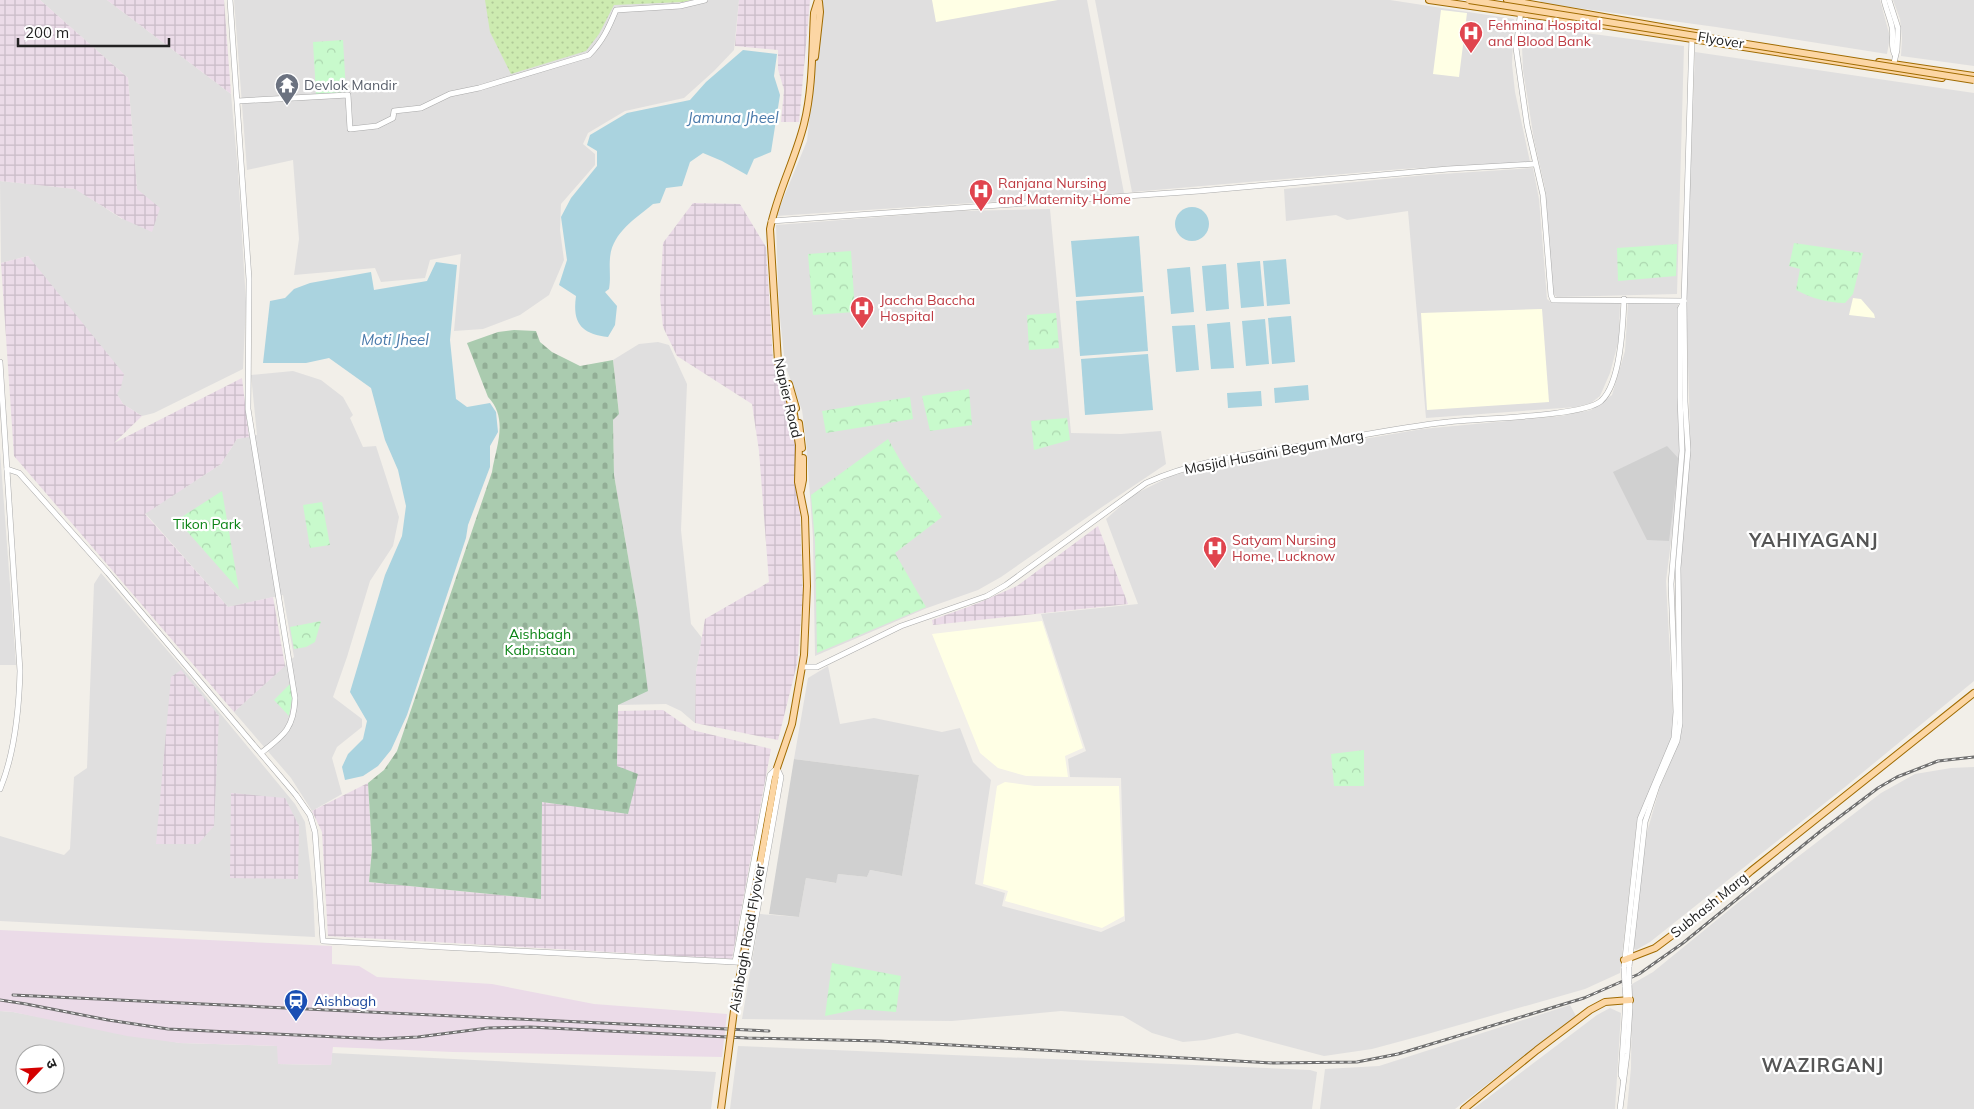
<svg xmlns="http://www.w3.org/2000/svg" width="1974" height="1109" viewBox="0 0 1974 1109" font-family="Mulish,'Noto Sans Devanagari',sans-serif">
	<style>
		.residential { fill: #e0dfdf; fill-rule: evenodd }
		.industrial { fill: url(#industrial-grid) }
		.education { fill: #ffffe5 }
		.religious { fill: #d0d0d0 }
		.railway { fill: #ebdbe8 }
		.grass { fill: url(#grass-dots) }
		.cemetery { fill: url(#cemetery-stones) }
		.park { fill: url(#park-crowns) }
		.water { fill: #aad3df }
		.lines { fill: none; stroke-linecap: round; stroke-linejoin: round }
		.minor-casing { stroke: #a9a9a9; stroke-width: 6 }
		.major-casing { stroke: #a06b00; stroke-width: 8 }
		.minor { stroke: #fff; stroke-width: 5 }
		.major { stroke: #fcd6a4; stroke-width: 6 }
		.rail-casing { stroke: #707070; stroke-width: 3 }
		.rail { stroke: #fff; stroke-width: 1; stroke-dasharray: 4; stroke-linecap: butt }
		.minor-bridge-casing { stroke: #a9a9a9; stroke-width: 6; stroke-linecap: butt }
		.major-bridge-casing { stroke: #a06b00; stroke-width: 8; stroke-linecap: butt }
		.minor-bridge { stroke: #fff; stroke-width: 5 }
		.major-bridge { stroke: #fcd6a4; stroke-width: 6 }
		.labels { text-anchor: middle; stroke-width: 4.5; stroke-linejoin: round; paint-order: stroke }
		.health-label { font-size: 14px; fill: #be3a42; stroke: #fff; text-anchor: start }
		.street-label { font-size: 14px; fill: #222; stroke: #fff }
		.worship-label { font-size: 14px; fill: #5b616d; stroke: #fff; text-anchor: start }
		.park-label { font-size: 14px; fill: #0c8416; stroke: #fff }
		.transit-label { font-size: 14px; fill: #164399; stroke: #fff; text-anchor: start }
		.water-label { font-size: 15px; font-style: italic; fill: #4a7aab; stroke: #fff }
		.district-label { font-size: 19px; font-weight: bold; letter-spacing: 1px; fill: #555; stroke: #fff }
	</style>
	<defs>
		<pattern id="industrial-grid" width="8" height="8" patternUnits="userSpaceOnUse" patternTransform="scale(1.25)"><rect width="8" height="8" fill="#ebdbe8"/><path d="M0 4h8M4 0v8" fill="none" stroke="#c9bcc7"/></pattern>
		<pattern id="grass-dots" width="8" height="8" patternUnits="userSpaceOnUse" patternTransform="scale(1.25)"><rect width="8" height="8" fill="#cdebb0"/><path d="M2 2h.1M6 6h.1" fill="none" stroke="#b0c997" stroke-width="1.8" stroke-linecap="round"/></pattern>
		<pattern id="cemetery-stones" width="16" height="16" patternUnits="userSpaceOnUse" patternTransform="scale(1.25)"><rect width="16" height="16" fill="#aacbaf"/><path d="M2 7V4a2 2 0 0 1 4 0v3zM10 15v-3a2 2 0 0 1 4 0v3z" fill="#92ae96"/></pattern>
		<pattern id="park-crowns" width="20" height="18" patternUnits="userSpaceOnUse" patternTransform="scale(1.25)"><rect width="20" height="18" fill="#c8facc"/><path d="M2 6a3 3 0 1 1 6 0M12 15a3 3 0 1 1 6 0" fill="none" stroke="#acd6af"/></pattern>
	</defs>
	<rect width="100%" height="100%" fill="#f2efe9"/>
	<!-- residential -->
	<g class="residential">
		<polygon points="40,0 107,0 231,94 238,171 246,302 243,369 154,413 142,416 123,404 28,256 1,263 0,181 76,189 122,219 137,189 128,78"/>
		<polygon points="234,0 739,0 734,50 714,71 684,98 625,111 588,133 583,144 595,154 595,165 561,204 560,230 564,260 549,295 520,315 483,329 454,331 461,254 430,260 425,278 381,282 375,268 294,275 299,239 293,160 247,170"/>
		<polygon points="822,0 1087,0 1124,193 776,216 807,141"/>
		<polygon points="1095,0 1390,0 1514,19 1512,64 1515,92 1530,162 1402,169 1132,192"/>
		<polygon points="1540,0 1880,0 1890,37 1887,54 1716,27 1541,3"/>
		<polygon points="1893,0 1974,0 1974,66 1901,56 1902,38 1900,19"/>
		<polygon points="1525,25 1684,46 1677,294 1557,297 1553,294 1545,188 1534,140 1523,70 1522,46"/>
		<polygon points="1695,52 1974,93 1974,681 1845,787 1650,942 1636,950 1633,948 1632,943 1647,832 1660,787 1680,740 1682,721 1679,569 1690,431 1686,295"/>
		<polygon points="1533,168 1539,199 1547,299 1552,303 1620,302 1619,339 1610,373 1600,396 1591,403 1576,407 1426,418 1408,211 1347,220 1336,215 1286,221 1284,189 1426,175"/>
		<polygon points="1050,209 1071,433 1121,434 1161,431 1166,464 1102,507 1001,577 978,590 927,608 815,656 813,537 806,440 802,410 785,365 779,308 776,225 957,211"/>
		<polygon points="1628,303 1678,304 1682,455 1666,581 1674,731 1637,821 1620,973 1585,989 1424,1035 1372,1049 1324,1056 1237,1033 1205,1040 1183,1042 1152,1033 1123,1016 1061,1011 952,1021 742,1019 760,914 799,917 806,878 835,883 838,874 867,877 870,870 902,876 919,775 794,759 808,678 828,666 840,724 874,718 942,732 960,728 973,762 991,780 975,884 1005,893 1002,906 1101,932 1125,921 1121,778 1070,777 1068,759 1086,751 1041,614 1138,604 1106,519 1133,495 1171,476 1212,465 1422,429 1561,416 1591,410 1612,395 1625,351"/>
		<polygon points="658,342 669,345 687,384 681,530 691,624 702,638 696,672 695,723 681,711 666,704 618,705 638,614 614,475 613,420 619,413 613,360 639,344"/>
		<polygon points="293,371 321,380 343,397 353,415 350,418 363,447 376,446 399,517 393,546 370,581 347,657 333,697 362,719 362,727 337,747 332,758 342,794 312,811 291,778 234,712 294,657 283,595 228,607 145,513 221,464 237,439 257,435 251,375"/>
		<polygon points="0,451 16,665 0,665"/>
		<polygon points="101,573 191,678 295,804 305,822 313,891 315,937 0,921 0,836 64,855 70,849 74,777 87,768 94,584"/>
		<polygon points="1974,767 1974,1109 1627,1109 1631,1068 1632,984 1653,972 1740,901 1881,793 1915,774 1951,768"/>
		<polygon points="1570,1005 1576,1016 1455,1109 1320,1109 1325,1069 1379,1066"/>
		<polygon points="1610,1008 1621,1013 1615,1109 1473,1109 1597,1015"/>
		<path d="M0 1011 13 1012 180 1043 278 1046V1064L331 1065 332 1053 716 1072 711 1109H0ZM25 1054H55V1084H25Z"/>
		<polygon points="738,1046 1171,1064 1310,1070 1317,1072 1312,1109 730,1109"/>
	</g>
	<!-- industrial -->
	<g class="industrial">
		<polygon points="0,0 40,0 128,78 137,189 160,208 152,232 123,219 75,189 0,181"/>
		<polygon points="107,0 224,0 231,94"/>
		<polygon points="739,0 810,0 799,122 781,122 784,90 778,69 778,50 735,46"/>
		<polygon points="693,203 740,204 766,247 773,360 791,415 798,461 803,596 797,664 778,740 695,723 696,672 705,619 769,582 759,451 752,404 677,356 663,327 660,297 663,243"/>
		<polygon points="28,256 124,374 121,387 117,394 123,404 142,416 114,443 242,378 249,437 237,439 221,464 145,514 228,607 273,597 285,666 234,712 14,456 1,263"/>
		<polygon points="1098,526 1128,604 933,625 932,620 976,604 1017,586"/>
		<polygon points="181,670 219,716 214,826 198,844 156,844 171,677"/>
		<polygon points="663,710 692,730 771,749 732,959 328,936 322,832 312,811 368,783 372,849 369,882 541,899 542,802 628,813 617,766 618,711"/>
		<polygon points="231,793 285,798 299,826 298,879 230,878"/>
	</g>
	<!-- education -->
	<g class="education">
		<polygon points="932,0 1058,0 936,22"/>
		<polygon points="1441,10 1467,13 1459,77 1433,74"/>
		<polygon points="1853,298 1861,299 1874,314 1875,318 1849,315"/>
		<polygon points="1542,309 1549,402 1427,410 1421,313"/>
		<polygon points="1042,621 1083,748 1065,756 1068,777 1026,776 998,768 980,753 932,634"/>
		<polygon points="1005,782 1035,786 1119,786 1124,916 1102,928 1005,901 1008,891 983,884 997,786"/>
	</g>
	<!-- religious -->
	<g class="religious">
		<polygon points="1667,446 1679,459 1669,541 1647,540 1613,472"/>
		<polygon points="794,759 919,775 902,876 870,870 867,877 838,874 836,883 806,878 799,917 769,914"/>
	</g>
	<!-- railway -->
	<polygon class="railway" points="0,930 332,946 332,964 359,966 377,977 492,984 594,1004 727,1014 722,1057 453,1052 333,1047 331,1065 278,1064 277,1046 180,1043 127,1036 13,1012 0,1011"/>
	<!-- grass -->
	<polygon class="grass" points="485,0 691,0 683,2 614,5 599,34 586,51 511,74 490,32"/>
	<!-- cemetery -->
	<path class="cemetery" d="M514 330 536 331 540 342 552 352 580 366 613 360 619 414 613 420 614 475 638 614 648 691 618 705 617 766 638 774 628 814 542 802 541 899 369 882 372 849 368 783 384 770 397 751 492 472C496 446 509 419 488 397L467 343 498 332Z"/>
	<!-- park -->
	<g class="park">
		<polygon points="343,40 346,92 316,94 313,42"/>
		<path d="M1794 243 1863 253 1853 294 1845 303C1828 303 1811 298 1796 290L1800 269 1789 266Z"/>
		<polygon points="1677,244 1676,276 1618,281 1617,248"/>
		<polygon points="851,251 855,312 813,315 808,254"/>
		<polygon points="1056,313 1059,348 1029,350 1027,315"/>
		<polygon points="969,389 972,425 930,431 922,396"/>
		<polygon points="910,397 913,419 826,433 822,411"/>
		<polygon points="1067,418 1070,440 1034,450 1031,421"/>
		<polygon points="888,439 904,467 942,517 895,553 926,607 817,653 815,541 811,495"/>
		<polygon points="222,491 239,590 177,520"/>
		<polygon points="322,502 330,545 310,548 303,505"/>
		<polygon points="321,621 315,642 306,647 294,649 290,627"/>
		<polygon points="290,684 292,699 289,716 274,700"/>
		<polygon points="1364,750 1364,786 1334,786 1331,754"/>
		<polygon points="832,963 901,976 896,1012 859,1009 825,1016"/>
	</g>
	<!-- water -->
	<g class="water">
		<path d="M743 50 777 54 774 76 780 95 771 152 754 159 747 175 722 161 703 153 690 162 682 186 666 188 660 203 653 204C635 219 612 233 610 258 609 268 611 278 609 289L605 292 617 306 615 325 608 337C582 334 572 324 576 296L559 285 567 260 561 217 571 198 597 166V151L587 145 590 135 627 113 690 100 706 82Z"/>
		<circle cx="1192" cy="224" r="17"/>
		<polygon points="1139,236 1143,292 1076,297 1071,241"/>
		<polygon points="1286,259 1290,304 1267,306 1263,261"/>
		<polygon points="1260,261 1264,306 1241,308 1237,263"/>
		<polygon points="436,262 457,265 450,340 456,399 467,407 490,403 496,412 498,432 490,446 490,467 468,525 466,538 407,715 391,750 378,766 363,776 345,780 342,767 348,754 363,739 367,721 350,692 385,575 402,536 406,506 398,470 385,440 371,388 329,358 306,363 263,363 270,301 285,298 294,289 310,283 371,272 374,290 427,281"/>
		<polygon points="1226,264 1229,309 1206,311 1202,266"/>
		<polygon points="1190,267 1194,312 1171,314 1167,269"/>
		<polygon points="1144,296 1148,351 1080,356 1076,301"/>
		<polygon points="1291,316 1295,362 1272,364 1268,318"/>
		<polygon points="1265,319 1269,364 1246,366 1242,321"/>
		<polygon points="1230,322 1234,368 1211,369 1207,324"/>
		<polygon points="1195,325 1199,370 1176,372 1172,326"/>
		<polygon points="1148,354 1153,410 1085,415 1081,359"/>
		<polygon points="1308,385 1309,400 1275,403 1274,388"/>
		<polygon points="1261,391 1262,406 1228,408 1227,393"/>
	</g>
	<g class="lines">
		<!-- minor casing -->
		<g class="minor-casing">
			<g id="minor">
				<path d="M230 0 249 279 248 409 295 698C294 729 283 736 261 753"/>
				<path d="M1884 0C1886 9 1890 18 1892 27 1894 37 1890 47 1895 55"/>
				<polyline points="1889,0 1898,28 1897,50 1893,67"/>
				<polyline points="1521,10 1516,48 1527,125 1543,195 1551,295 1553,300 1684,301"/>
				<path d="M238 101 348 95 350 129 377 126 393 118 394 111 421 108 450 94 479 88 589 55C603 41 609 27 616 10L680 6 705 0"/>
				<polyline points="771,221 1199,191 1448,169 1535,164"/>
				<path d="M0 362 20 671C19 710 15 753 0 789"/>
				<polyline points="7,469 19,473 108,573 296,795 310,815 315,832 323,941 735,962 748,963 781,777 777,768 770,775 735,962"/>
				<path d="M802 667H817L901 626 987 596 1006 585 1146 483C1197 460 1252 454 1307 445 1354 437 1401 427 1448 422 1478 418 1582 417 1601 401 1621 383 1623 324 1624 299"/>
				<polyline points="1629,967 1645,822 1657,786 1677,741 1680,723 1678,568 1688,450 1685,402 1684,301 1692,36"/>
				<polyline points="1624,968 1640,819 1674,738 1676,712 1671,584 1682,451 1680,397 1680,309 1684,301"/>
				<polyline points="1623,1079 1621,1075 1626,1000 1625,986"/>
				<polyline points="1620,1109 1627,1054 1630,1007 1629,984"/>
			</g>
		</g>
		<!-- major casing -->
		<g class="major-casing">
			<g id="major">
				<polyline points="1429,0 1596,24 1942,78"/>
				<polyline points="1507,0 1701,34"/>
				<polyline points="815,57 820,12 819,2"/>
				<polyline points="1879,62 1974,76"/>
				<polyline points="789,384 796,408"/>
				<polyline points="799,423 802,448"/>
				<polyline points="801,490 803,480 803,458"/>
				<path d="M751 915 777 768 792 724 804 655 807 586 805 517 798 482 799 445 794 414 778 362 770 229C777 193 795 160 804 124 813 88 812 49 814 13L818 0"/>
				<polyline points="1624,960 1655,948 1711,906 1751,871 1974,693"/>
				<polyline points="1464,1109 1537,1050 1590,1010 1605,1002 1630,1000"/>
			</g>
		</g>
		<!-- minor -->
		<use href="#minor" class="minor"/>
		<!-- major -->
		<use href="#major" class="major"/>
		<!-- rail casing -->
		<g class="rail-casing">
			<g id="rail">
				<polyline points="13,995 769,1031"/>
				<polyline points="0,1000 26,1004 108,1020 168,1029 380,1039 418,1037 488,1028 530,1027 747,1038 880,1041 1273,1063 1357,1062 1398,1054 1584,998 1639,974 1683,943 1822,830 1878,788 1897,777 1938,761 1974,757"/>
			</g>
		</g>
		<!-- rail -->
		<use href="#rail" class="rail"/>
		<!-- minor-bridge casing -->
		<g class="minor-bridge-casing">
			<g id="minor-bridge">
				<polyline points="1629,967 1629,984"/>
				<polyline points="1624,968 1625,986"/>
			</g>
		</g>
		<!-- major-bridge casing -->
		<g class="major-bridge-casing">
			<g id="major-bridge">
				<polyline points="1469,0 1974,80"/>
				<polyline points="721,1109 735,1003 751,915"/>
			</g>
		</g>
		<!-- minor-bridge -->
		<use href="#minor-bridge" class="minor-bridge"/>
		<!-- major-bridge -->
		<use href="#major-bridge" class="major-bridge"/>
	</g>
	<!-- icons -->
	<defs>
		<g id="hospital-pin" transform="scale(1.25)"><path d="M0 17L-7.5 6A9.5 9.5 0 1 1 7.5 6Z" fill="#e0444e" stroke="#fff"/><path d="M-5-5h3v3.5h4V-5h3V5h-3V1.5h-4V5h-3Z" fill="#fff"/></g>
		<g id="temple-pin" transform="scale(1.25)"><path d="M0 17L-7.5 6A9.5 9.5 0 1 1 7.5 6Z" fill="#6b7280" stroke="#fff"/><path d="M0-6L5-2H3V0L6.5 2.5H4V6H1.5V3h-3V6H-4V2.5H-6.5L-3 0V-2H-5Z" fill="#fff"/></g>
		<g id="station-pin" transform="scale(1.25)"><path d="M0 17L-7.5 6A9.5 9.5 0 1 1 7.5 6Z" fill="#1a4fb4" stroke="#fff"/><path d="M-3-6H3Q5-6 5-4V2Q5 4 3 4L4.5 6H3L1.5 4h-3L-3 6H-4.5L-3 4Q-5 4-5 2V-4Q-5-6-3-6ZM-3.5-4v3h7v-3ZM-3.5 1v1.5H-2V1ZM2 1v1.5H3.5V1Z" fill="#fff"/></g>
	</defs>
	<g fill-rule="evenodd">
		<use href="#hospital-pin" x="1471" y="33"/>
		<use href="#temple-pin" x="287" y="85"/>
		<use href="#hospital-pin" x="981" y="191"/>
		<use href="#hospital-pin" x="862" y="308"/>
		<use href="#hospital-pin" x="1215" y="548"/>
		<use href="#station-pin" x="296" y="1001"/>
	</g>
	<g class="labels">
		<!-- health labels -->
		<g class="health-label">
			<text x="1488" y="30">Fehmina Hospital<tspan x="1488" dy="16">and Blood Bank</tspan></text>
			<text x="998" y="188">Ranjana Nursing<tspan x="998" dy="16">and Maternity Home</tspan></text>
			<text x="880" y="305">Jaccha Baccha<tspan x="880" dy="16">Hospital</tspan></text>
			<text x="1232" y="545">Satyam Nursing<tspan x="1232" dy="16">Home, Lucknow</tspan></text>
		</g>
		<!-- street labels -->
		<g class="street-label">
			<text transform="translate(1721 40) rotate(9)" y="5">Flyover</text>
			<text transform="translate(788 398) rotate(77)" y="5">Napier Road</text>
			<text transform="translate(1274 452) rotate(-11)" y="5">Masjid Husaini Begum Marg</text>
			<text transform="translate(1709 905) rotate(-39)" y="5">Subhash Marg</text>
			<text transform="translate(747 938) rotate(-80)" y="5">Aishbagh Road Flyover</text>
		</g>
		<!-- worship labels -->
		<g class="worship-label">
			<text x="304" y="90">Devlok Mandir</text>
		</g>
		<!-- park labels -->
		<g class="park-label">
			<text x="207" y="529">Tikon Park</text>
			<text x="540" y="639">Aishbagh<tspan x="540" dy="16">Kabristaan</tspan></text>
		</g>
		<!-- transit labels -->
		<g class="transit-label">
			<text x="314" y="1006">Aishbagh</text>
		</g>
		<!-- water labels -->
		<g class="water-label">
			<text x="733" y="123">Jamuna Jheel</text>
			<text x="395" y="345">Moti Jheel</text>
		</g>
		<!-- district labels -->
		<g class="district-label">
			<text x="1814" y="547">YAHIYAGANJ</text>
			<text x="1823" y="1072">WAZIRGANJ</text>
		</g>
	</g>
	<!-- north arrow -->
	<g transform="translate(40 1069) rotate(65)"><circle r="24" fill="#ffffff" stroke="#a7a7a7"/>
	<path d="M0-4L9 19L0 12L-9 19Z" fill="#d40000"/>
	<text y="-8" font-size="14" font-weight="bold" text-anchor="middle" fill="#222222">उ</text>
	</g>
	<!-- scale -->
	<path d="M18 38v8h151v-8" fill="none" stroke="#222222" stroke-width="2.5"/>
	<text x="25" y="38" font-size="15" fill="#222222" stroke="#ffffff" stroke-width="4" paint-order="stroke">200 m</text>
</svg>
